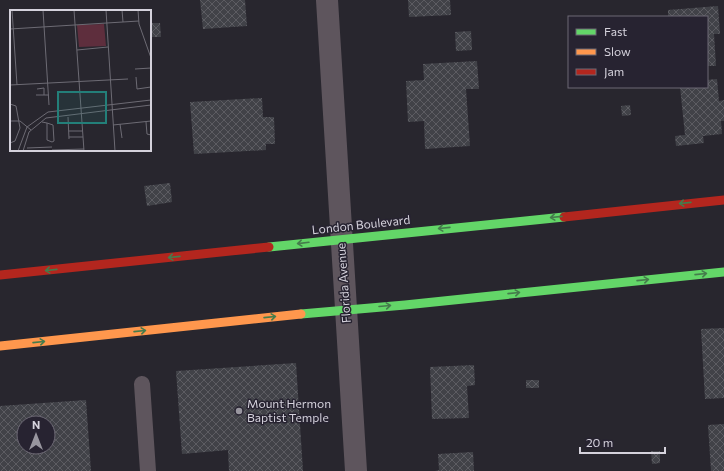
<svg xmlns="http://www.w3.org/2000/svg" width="724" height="471" viewBox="0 0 724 471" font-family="Commissioner,sans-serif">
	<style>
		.building { fill: url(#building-cross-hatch); fill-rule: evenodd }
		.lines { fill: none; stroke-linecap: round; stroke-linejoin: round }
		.lane { stroke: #5e555d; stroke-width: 16 }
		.street { stroke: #5e555d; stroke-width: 22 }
		.fast { stroke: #63d668; stroke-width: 9 }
		.slow { stroke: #ff974d; stroke-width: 9 }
		.jam { stroke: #b3261e; stroke-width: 9 }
		.oneway { stroke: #457c4c }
		.poi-dot { fill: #98969f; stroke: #272331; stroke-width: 1.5 }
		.labels { text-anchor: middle; stroke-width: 3; stroke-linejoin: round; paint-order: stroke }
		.street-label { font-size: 12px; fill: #d5d2dc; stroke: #272331 }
		.poi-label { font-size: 12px; fill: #d5d2dc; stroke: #272331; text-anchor: start }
		.inset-road { fill: none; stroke: #6d6b74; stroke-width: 1 }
		.view { fill: #237f79; fill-opacity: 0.15; stroke: #237f79; stroke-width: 2 }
		.inset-edge { fill: none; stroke: #d5d2dc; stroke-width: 2 }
	</style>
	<defs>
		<pattern id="building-cross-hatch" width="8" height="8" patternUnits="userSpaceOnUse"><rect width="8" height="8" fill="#414248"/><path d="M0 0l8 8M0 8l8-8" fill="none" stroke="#5c5c62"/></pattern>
	</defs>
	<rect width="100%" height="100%" fill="#28262e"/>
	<!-- building -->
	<g class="building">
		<polygon points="200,0 245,0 247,26 203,29"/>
		<polygon points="408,0 450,0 451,15 409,17"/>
		<polygon points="718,6 720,34 714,34 716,66 707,66 707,17 668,17 668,10"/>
		<polygon points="150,23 160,23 161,37 150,37"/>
		<polygon points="471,31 472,50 456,51 455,32"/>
		<polygon points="477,61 479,89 466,89 470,146 425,149 424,121 408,122 406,81 424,80 423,64"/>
		<polygon points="717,79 719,101 724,100 724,121 721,121 722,134 703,136 704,143 676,146 675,136 685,135 680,87 707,87 707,80"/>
		<polygon points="262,98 263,117 274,117 275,144 266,144 266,150 194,154 190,102"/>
		<polygon points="630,105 631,115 622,116 621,106"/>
		<polygon points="170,183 172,202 147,206 144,186"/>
		<polygon points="724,328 724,398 705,399 701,329"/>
		<polygon points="296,363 303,471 229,471 228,450 182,454 176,371"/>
		<polygon points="474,365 475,385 467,386 469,418 432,419 430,367"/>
		<rect x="526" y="380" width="13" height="8"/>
		<path d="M86 400 91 471H0V406ZM24 423H48V447H24Z"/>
		<polygon points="724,424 724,471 711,471 708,425"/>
		<polygon points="651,451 660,451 660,463 652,464"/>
		<polygon points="473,452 474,471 435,471 439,470 438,454"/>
	</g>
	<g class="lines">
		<!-- lane -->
		<polyline class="lane" points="142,384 148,471"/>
		<!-- street -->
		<polyline class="street" points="327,0 356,471"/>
		<!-- fast -->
		<g class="fast">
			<polyline points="269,247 564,217"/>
			<polyline points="301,314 405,305 724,272"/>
		</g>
		<!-- slow -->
		<polyline class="slow" points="0,346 301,314"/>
		<!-- jam -->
		<g class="jam">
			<polyline points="564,217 724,200"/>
			<polyline points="0,275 269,247"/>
		</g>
	</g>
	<!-- one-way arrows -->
	<defs><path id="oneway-shaft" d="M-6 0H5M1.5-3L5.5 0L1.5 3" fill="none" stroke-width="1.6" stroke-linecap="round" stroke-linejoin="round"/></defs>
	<g class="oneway">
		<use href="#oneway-shaft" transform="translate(685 203) rotate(174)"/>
		<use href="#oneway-shaft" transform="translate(556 217) rotate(174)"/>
		<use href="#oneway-shaft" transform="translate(444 228) rotate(174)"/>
		<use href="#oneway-shaft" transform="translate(303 243) rotate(173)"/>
		<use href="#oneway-shaft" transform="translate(174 257) rotate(174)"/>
		<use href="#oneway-shaft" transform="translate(51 270) rotate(174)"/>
		<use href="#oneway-shaft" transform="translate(701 274) rotate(-6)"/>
		<use href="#oneway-shaft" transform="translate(643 280) rotate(-6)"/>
		<use href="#oneway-shaft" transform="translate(514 293) rotate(-6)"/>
		<use href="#oneway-shaft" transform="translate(385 306) rotate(-5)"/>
		<use href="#oneway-shaft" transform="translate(270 317) rotate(-6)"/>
		<use href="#oneway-shaft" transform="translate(140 331) rotate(-6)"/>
		<use href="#oneway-shaft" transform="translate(39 342) rotate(-6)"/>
	</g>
	<!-- markers -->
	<circle class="poi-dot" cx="239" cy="411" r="4"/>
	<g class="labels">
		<!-- street labels -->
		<g class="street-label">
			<text transform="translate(361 225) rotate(-6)" y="4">London Boulevard</text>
			<text transform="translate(344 283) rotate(-94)" y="4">Florida Avenue</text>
		</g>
		<!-- poi labels -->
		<g class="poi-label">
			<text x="247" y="408">Mount Hermon<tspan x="247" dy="14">Baptist Temple</tspan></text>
		</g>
	</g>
	<!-- overview -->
	<g transform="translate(10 10)">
		<rect width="141" height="141" fill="#28262e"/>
		<path d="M94 14 96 36 69 37 67 15Z" fill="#5e2e3d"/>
		<path class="inset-road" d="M2 0 7 75M33 0 39 95M64 0 74 141M96 0 105 141M112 0 113 12M128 0 129 14 141 48M0 19 129 11M67 40 98 37M125 59 141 58M126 67 127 79 141 77M0 75 118 69M27 79 34 78V85M26 85H39M0 94 6 96 10 118 5 131 0 133M58 107 59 129M0 111H10L21 120M32 112 37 113V130L42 132M136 112 137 124 141 125M37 113 43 115 44 131 42 132M110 114 112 128M103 115 141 111M59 121H72M59 127H73M17 138 42 137M42 140 74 139M8 141 17 117 38 102 141 90M13 141 19 122 36 108 141 95"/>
		<path class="view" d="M48 82H96V113H48Z"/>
		<rect width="141" height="141" class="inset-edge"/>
	</g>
	<!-- legend -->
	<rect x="568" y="16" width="140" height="72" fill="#272331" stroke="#6d6975"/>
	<rect x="576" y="29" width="20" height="6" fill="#63d668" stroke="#6d6975"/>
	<text x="604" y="36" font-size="12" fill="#d5d2dc">Fast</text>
	<rect x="576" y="49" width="20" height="6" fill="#ff974d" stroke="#6d6975"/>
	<text x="604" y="56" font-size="12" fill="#d5d2dc">Slow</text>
	<rect x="576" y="69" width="20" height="6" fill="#b3261e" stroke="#6d6975"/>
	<text x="604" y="76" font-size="12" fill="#d5d2dc">Jam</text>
	<!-- north arrow -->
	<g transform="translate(36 435)"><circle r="19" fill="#272331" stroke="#6d6975"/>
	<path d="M0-3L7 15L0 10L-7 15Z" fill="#98969f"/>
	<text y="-6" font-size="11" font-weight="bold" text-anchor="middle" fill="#d5d2dc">N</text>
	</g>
	<!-- scale -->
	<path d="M580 447v6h85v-6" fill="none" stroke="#d5d2dc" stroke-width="2"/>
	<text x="586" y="447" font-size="12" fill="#d5d2dc" stroke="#272331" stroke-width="3" paint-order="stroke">20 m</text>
</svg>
